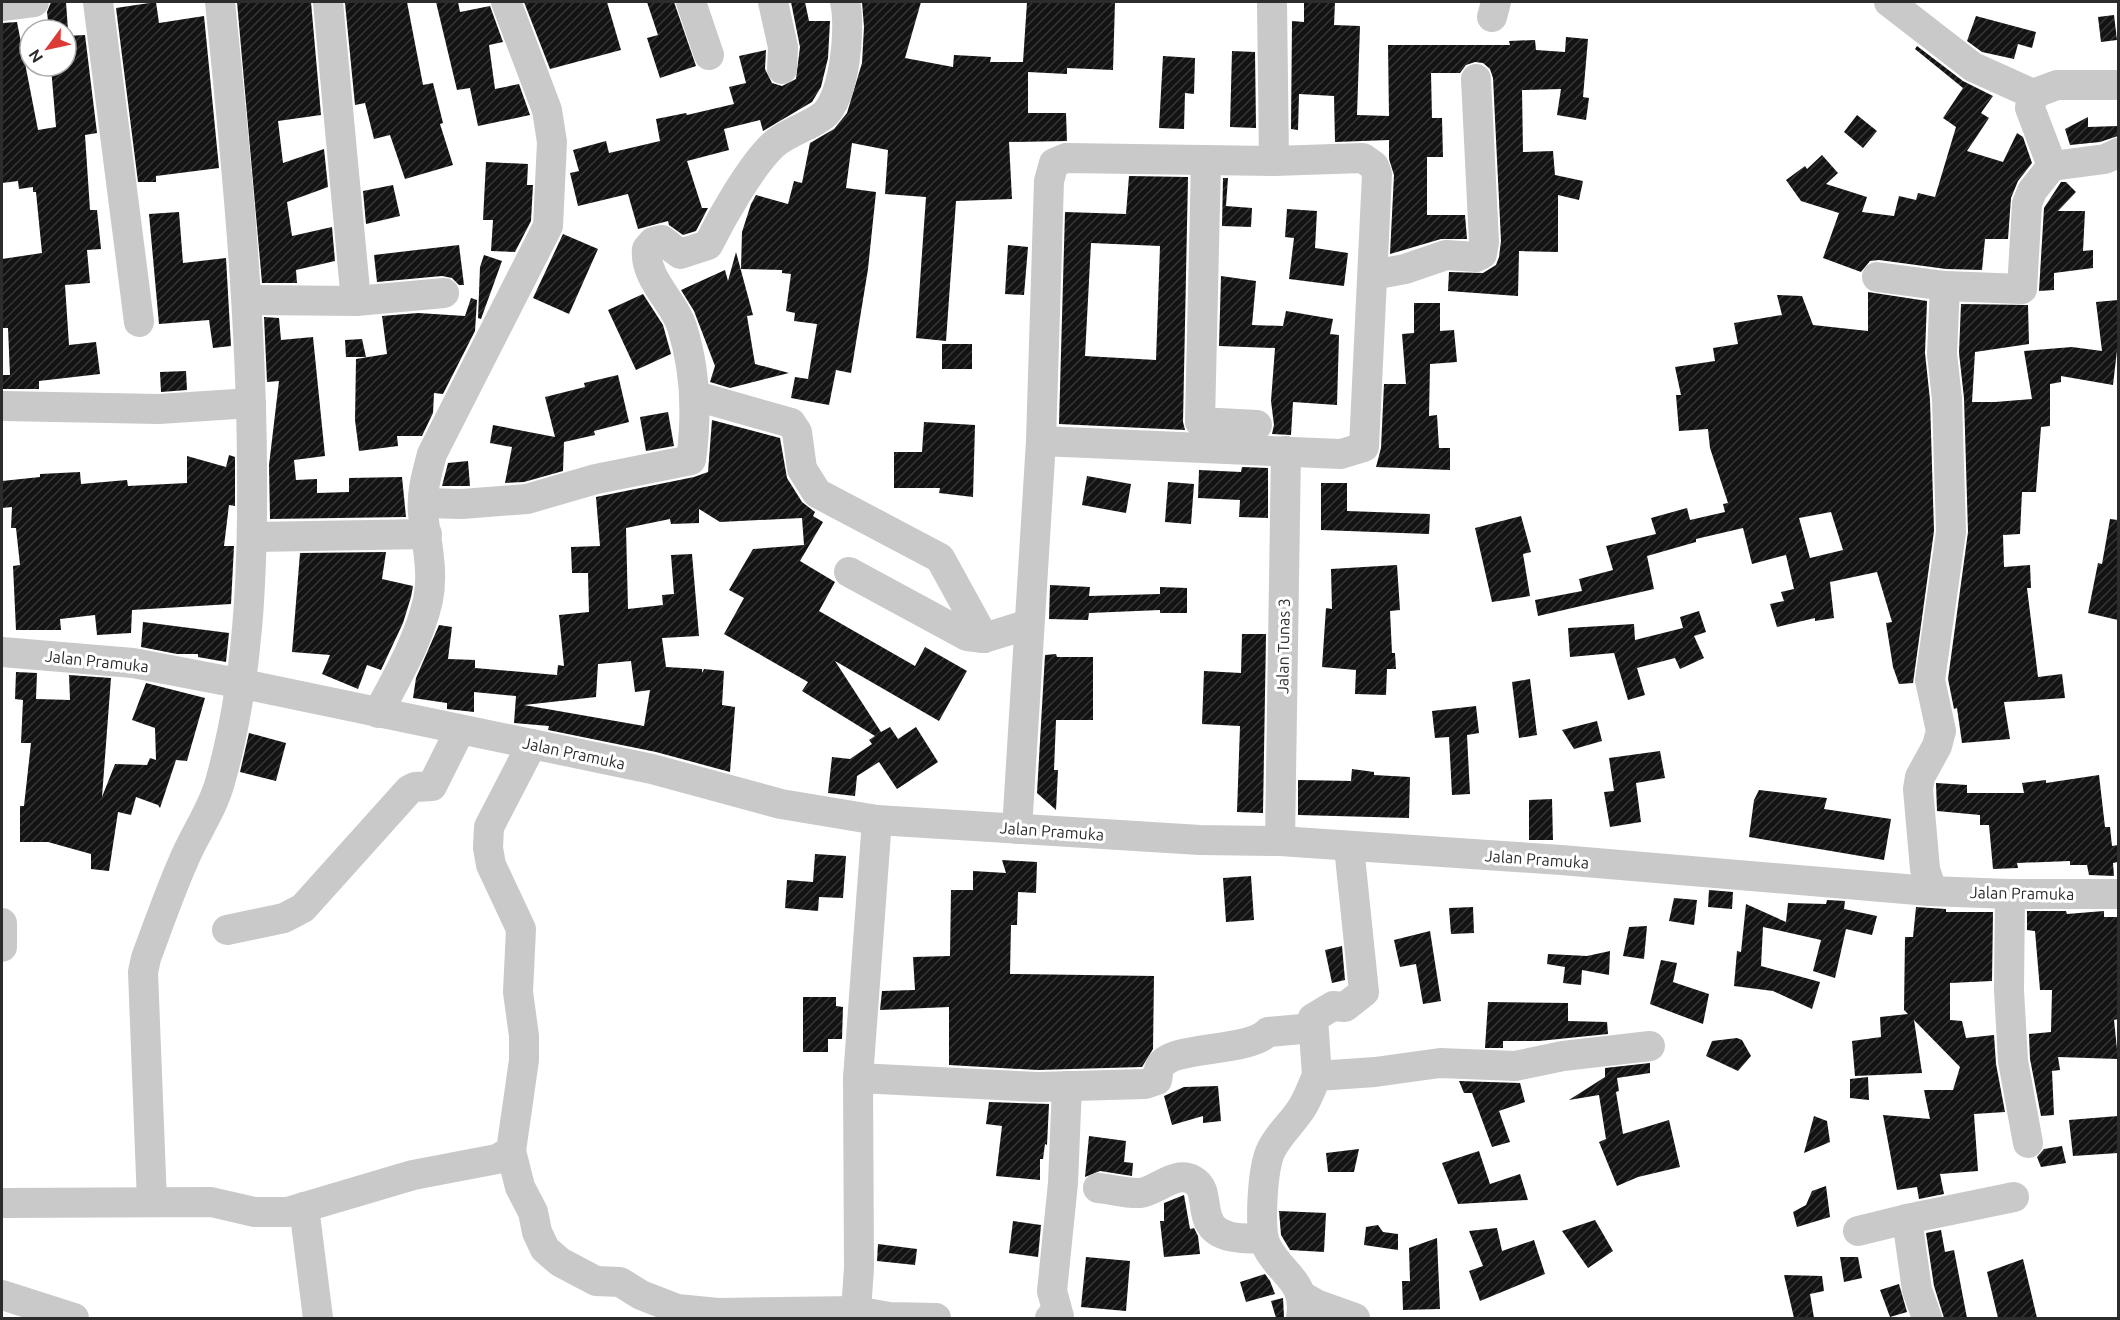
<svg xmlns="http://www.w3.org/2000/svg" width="2120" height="1320" viewBox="0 0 2120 1320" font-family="Ubuntu,sans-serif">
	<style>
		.building { fill: url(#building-hatch); fill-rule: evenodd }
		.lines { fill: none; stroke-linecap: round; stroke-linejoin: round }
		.minor { stroke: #c9c9c9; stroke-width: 30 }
		.labels { text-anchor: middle; stroke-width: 6; stroke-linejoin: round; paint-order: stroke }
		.street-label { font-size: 16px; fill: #2c2c2c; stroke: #fff }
	</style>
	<defs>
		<pattern id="building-hatch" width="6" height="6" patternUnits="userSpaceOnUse" patternTransform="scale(1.5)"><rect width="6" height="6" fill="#131313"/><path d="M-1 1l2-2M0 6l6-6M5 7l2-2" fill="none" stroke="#363636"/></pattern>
	</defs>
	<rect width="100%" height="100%" fill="#fff"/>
	<!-- building -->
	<g class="building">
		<polygon points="51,2 66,2 68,30 49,30 47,12"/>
		<polygon points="156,2 159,23 204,16 219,168 156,176 156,182 138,182 116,8"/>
		<polygon points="237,2 311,2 321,115 278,121 283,163 324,149 328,187 287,202 292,236 332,227 335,261 296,270 297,283 262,283"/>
		<polygon points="359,2 407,2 423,85 433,83 443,123 440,124 453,165 405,179 390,135 374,139 365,103 355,105 345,3"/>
		<polygon points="436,2 458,2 460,12 490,6 503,42 489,45 495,89 519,84 530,115 478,126 470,88 457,90"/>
		<polygon points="524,2 607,2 621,50 550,69"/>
		<polygon points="647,2 674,2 696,66 660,78 647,38 658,35"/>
		<polygon points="791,2 805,2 809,21 830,21 828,58 821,87 812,102 763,131 760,120 724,129 729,150 687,161 702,208 708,208 696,231 683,235 669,225 668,221 638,229 628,194 578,206 570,173 579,171 573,150 606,141 609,153 660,141 656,119 686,113 687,115 734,104 729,87 746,83 739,56 766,50 765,69 772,83 782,86 796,79 800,47"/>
		<polygon points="862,2 921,2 905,58 953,67 954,55 991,57 990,62 1023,62 1027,2 1115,2 1113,70 1067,68 1067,74 1028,72 1028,113 1066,113 1067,141 1009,142 1012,199 956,201 946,341 916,338 926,197 885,194 888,150 852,143 846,188 876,192 868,269 851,373 836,370 829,405 791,398 795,377 808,379 817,324 794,321 795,313 786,311 791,274 782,273 782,270 741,269 742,232 751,204 756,195 788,204 794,181 802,183 810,143 834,129 847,113 862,63 864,27"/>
		<polygon points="1304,2 1335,2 1334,25 1360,26 1357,115 1389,116 1388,45 1510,45 1509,41 1535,40 1536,50 1565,52 1566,37 1588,39 1583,97 1589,98 1586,120 1557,115 1561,89 1522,90 1523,152 1553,151 1555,175 1583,181 1579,200 1558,195 1558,252 1519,251 1518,296 1448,291 1449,272 1483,273 1496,265 1499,257 1501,241 1493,78 1490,69 1483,63 1475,62 1466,65 1460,73 1431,73 1432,118 1442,118 1443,157 1427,157 1427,215 1465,215 1467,239 1441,239 1390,254 1394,175 1389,159 1389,140 1335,142 1334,96 1299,94 1298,130 1291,129 1292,21 1304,22"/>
		<polygon points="2114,15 2117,40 2101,42 2098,17"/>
		<polygon points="1976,16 2036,32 2032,48 2018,44 2014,59 1982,52 1967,41"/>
		<polygon points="17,22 38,130 56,127 51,67 66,66 66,36 85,35 97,133 85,135 90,210 97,210 101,249 87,250 90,283 65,285 69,345 96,342 100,374 39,381 39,389 2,389 2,375 10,375 8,328 2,328 2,259 42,253 36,192 33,192 33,187 19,189 18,181 2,183 2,23"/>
		<polygon points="1917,46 1963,81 1993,96 1981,113 1989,118 1967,151 2003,162 2017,133 2023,137 2032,163 2018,181 2011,198 2008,239 1985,239 1982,270 1946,269 1879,260 1870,261 1861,272 1823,258 1839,213 1801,201 1786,180 1805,166 1807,169 1822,155 1838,173 1826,184 1867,197 1862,212 1894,216 1899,196 1916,200 1918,193 1935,197 1956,127 1943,118 1963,88 1915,49"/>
		<polygon points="1232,51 1255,52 1256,128 1230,127"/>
		<polygon points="1163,56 1195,58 1194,94 1185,93 1184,129 1159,128"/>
		<polygon points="1857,115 1877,131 1863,148 1844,132"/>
		<polygon points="2088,117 2088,127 2118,126 2118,136 2100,142 2070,145 2065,129"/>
		<polygon points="486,162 528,164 527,185 533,185 531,221 515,252 491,251 493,220 483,220"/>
		<path d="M1129 176 1188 177 1183 422 1185 430 1059 424 1065 212 1126 214ZM1091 243 1160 246 1156 360 1085 356Z"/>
		<polygon points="1223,178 1228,178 1226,206 1252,208 1251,227 1222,226"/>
		<polygon points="2061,182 2066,182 2076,192 2058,211 2085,211 2083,251 2093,250 2093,268 2054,273 2054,290 2039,291 2044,208"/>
		<polygon points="393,185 400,216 366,224 363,191"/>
		<polygon points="1287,209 1317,211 1315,248 1348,253 1344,286 1289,279 1294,238 1285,237"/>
		<polygon points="179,212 183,263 226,258 231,346 213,348 209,320 159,324 149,214"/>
		<polygon points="563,234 598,249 569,314 533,298"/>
		<polygon points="459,245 464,285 459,285 452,278 442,276 377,282 374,255"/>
		<polygon points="1008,245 1028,247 1024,295 1005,294"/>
		<polygon points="736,252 753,315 747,316 755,364 789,373 730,388 710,382 715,366 694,311 681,290 725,270 728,281"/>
		<polygon points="484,255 502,261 481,319 478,318 480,267"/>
		<polygon points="1221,276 1256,281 1252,325 1283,326 1286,311 1333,319 1330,334 1339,335 1337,405 1293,402 1291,435 1272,434 1274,425 1271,401 1275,348 1219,346"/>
		<path d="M1868 292 1927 301 1925 353 1930 400 1934 531 1913 683 1899 684 1893 667 1886 623 1892 622 1877 572 1830 582 1834 618 1815 621V618L1777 627 1770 604 1784 601 1781 592 1794 589 1786 555 1752 564 1743 528 1696 539V542L1647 556 1654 589 1538 616 1535 600 1582 591 1579 579 1613 570 1606 546 1656 534 1651 518 1687 508 1690 520 1725 512 1723 504 1728 503 1710 448 1708 429 1679 431 1676 395H1681L1675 367 1715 361 1713 348 1738 344 1734 323 1782 315 1777 295 1802 296 1813 325 1868 331ZM1831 512 1843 550 1810 558 1799 518Z"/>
		<polygon points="643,294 663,325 671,354 636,370 608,310"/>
		<polygon points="471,298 477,300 475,331 443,394 434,393 433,413 422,436 397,436 398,446 359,451 355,420 356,359 387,354 382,316 418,313 465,316"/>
		<polygon points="2118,300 2118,342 2113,385 2061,376 2061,382 2050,384 2050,426 2041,427 2036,492 2022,492 2020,534 2003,535 2004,567 2030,565 2031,588 2027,588 2038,677 2062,674 2065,698 2004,702 2010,739 1962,743 1957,708 1954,709 1948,679 1968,532 1964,398 1959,353 1961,304 2028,305 2029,344 1975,352 1972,402 1995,402 2032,399 2024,351 2072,347 2102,351 2096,302"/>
		<polygon points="1414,303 1440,303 1440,331 1454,330 1457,362 1430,364 1429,416 1437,415 1439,448 1450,448 1450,470 1376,467 1381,448 1384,384 1406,384 1402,334 1414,333"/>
		<polygon points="264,317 279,318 281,340 313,337 325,456 294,460 296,480 317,479 317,493 349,492 349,478 402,477 406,517 270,519 269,465 279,381 267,382"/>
		<polygon points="362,339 366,357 346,357 345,340"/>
		<rect x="942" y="344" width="30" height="25"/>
		<polygon points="186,371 187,390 161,392 160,372"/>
		<polygon points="618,375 629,422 594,431 595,435 564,442 563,471 524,482 505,483 512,447 490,443 493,425 555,437 545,397 585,387 584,383"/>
		<polygon points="668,412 674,446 646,451 640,417"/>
		<path d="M712 420 780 438 787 478 802 502 815 512 813 516 823 522 800 561 835 582 819 611 915 666 925 647 967 671 939 721 835 661 881 732 890 727 898 739 916 727 938 762 897 789 879 762 857 776 855 796 828 793 832 757 850 759 872 744 869 740 875 736 802 691 808 682 724 634 744 598 729 590 753 549 804 545 802 518 720 522 699 509V523L671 524 670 519 626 528 628 609 663 605 662 595 674 594 671 555 692 554 699 636 662 638 666 667 702 669V673L704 669 724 671 722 705 735 707 730 772 656 752 548 730 549 726 514 723 516 696 474 692V712L447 709V703L413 698 416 678 439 625 452 627 448 659 475 660V668L557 675 558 665 564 666 559 615 589 612 588 573H572L571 547 600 546 596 497 694 477 708 472ZM631 661 635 692 650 690 644 726 524 705 596 697 598 664Z"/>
		<polygon points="924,422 975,425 973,497 939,493 940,488 894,488 894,452 922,452"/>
		<polygon points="229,455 235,457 235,506 229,505 224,546 234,546 231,604 132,610 131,633 97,635 95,615 60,619 61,630 16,630 13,566 20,565 16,528 11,528 12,507 2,508 2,481 40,477 40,474 80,472 81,484 127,480 128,486 187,483 187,456 226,467"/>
		<polygon points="468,461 470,486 442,486 448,463"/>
		<polygon points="1242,467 1268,468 1268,518 1239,517 1240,500 1198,498 1199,470 1241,472"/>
		<polygon points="1087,476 1131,484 1126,513 1082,505"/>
		<polygon points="1168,482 1194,484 1191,524 1165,522"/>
		<polygon points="1321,483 1347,483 1347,511 1430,514 1429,534 1321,530"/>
		<polygon points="1521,516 1531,552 1523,554 1530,596 1492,602 1475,528"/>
		<polygon points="2110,519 2118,520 2118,620 2088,613 2098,563 2102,564"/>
		<polygon points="386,552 382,579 413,586 411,597 403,623 381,670 367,665 358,689 322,674 330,655 292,652 300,553"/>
		<polygon points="1397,565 1400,610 1390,611 1392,653 1395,653 1396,669 1387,669 1386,695 1355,694 1356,670 1322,667 1326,608 1332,609 1331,569"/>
		<polygon points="1050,585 1090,587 1089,596 1160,594 1160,587 1187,588 1187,613 1160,613 1160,610 1089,613 1088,620 1049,619"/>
		<polygon points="1699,611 1706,632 1694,636 1704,658 1680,669 1675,658 1637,668 1645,695 1628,700 1614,653 1570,657 1568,628 1634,624 1635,640 1683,628 1680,617"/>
		<polygon points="143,622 229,633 226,662 198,657 198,654 177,654 141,647"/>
		<polygon points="1242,634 1266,634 1263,813 1237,812 1240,726 1202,724 1204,671 1241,673"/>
		<polygon points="1056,654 1057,657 1093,657 1093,720 1056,720 1054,770 1058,770 1056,810 1037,793 1045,655"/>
		<polygon points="16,672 37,673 36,699 70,700 69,675 111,678 102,797 115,764 147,765 150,758 156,760 155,728 132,720 146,683 205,698 187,761 176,760 160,808 158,805 136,797 131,815 118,812 109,871 91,869 91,854 48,842 20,842 20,806 24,806 31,743 21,743 23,700 15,699"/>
		<polygon points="1530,679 1537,735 1519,738 1512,682"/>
		<polygon points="1476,706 1479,733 1467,735 1470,794 1452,795 1449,737 1435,738 1432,711"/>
		<polygon points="1597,721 1602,741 1574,749 1562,730"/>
		<polygon points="249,733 286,743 276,781 240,772"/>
		<polygon points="1660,751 1665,778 1636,783 1641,822 1610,827 1604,792 1614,791 1609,758"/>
		<polygon points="1352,769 1374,772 1374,775 1410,777 1409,818 1298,815 1298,780 1351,781"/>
		<polygon points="2099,775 2105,827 2110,827 2112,846 2118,845 2118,862 2113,863 2114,876 2089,875 2087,865 2070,865 2070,861 2017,863 2018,868 1993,869 1989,825 1980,825 1980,815 1937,811 1936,783 1967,785 1967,793 2024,793 2022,783 2046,780 2046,783"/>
		<polygon points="1759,790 1827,798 1824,809 1891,819 1884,860 1749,837 1754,800"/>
		<polygon points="1552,799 1553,840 1529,840 1529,800"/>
		<polygon points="815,854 846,856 843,898 819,897 818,911 785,908 787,880 813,882"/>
		<polygon points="1002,860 1037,862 1036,893 1018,892 1017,925 1011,925 1010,974 1154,976 1153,1049 1142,1067 1038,1070 949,1065 949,1007 880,1010 882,991 915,990 913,957 950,956 951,890 973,890 973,871 1006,873"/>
		<polygon points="1251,876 1254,920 1226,922 1223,878"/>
		<polygon points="1709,890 1733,892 1732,909 1708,907"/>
		<polygon points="1674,898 1697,900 1694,925 1669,921"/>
		<polygon points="1827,900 1845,901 1844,909 1877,916 1872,935 1846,929 1835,978 1813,971 1821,940 1763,927 1761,966 1820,982 1812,1009 1773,991 1734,986 1737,951 1741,952 1746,904 1786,922 1788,903 1826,904"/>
		<polygon points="1473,907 1474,933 1451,934 1449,908"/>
		<polygon points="1916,907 1946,909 1946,912 1993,912 1992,981 1950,983 1950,1020 1962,1021 1966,1038 1994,1035 1996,1064 2005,1112 1974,1114 1978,1171 1940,1174 1944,1194 1919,1199 1917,1187 1897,1190 1883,1115 1930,1119 1924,1090 1953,1090 1960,1067 1914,1020 1922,1073 1855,1076 1852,1041 1881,1037 1880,1017 1908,1014 1904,1010 1905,937 1913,937"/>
		<polygon points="2027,911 2066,911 2067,914 2104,911 2104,917 2118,917 2118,1019 2114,1020 2118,1059 2058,1057 2060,1070 2052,1071 2054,1115 2041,1116 2030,1059 2029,1034 2051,1032 2052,990 2040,990 2035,931 2027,930"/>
		<polygon points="1647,926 1644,959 1623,956 1629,927"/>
		<polygon points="1430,931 1441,1001 1423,1004 1416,964 1400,967 1394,940"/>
		<polygon points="1342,946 1345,980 1332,983 1325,950"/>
		<polygon points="1610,951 1609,975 1582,970 1581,985 1563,983 1565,967 1547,964 1548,954 1587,956"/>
		<polygon points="1661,960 1677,963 1673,982 1709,994 1703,1024 1650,1004"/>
		<polygon points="803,997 836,997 836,1006 843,1007 842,1039 828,1039 828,1052 803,1052"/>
		<polygon points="1488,1002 1568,1003 1568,1021 1607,1022 1608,1034 1539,1041 1503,1041 1503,1048 1485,1048"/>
		<polygon points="1737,1038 1742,1040 1751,1056 1738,1071 1706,1056 1712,1041"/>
		<polygon points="1650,1063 1650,1073 1617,1078 1619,1091 1616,1092 1623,1134 1669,1120 1680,1167 1638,1177 1617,1186 1599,1142 1606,1139 1599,1095 1569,1100 1605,1077 1605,1068"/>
		<polygon points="1868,1077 1869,1100 1850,1098 1850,1079"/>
		<polygon points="1459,1081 1520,1083 1525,1102 1499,1111 1510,1142 1492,1147 1472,1093 1464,1093"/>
		<polygon points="1218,1086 1221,1121 1203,1123 1203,1116 1172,1125 1164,1096 1184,1087"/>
		<polygon points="989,1102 1049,1104 1047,1145 1045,1144 1043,1159 1040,1159 1040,1180 996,1176 1002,1126 986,1124"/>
		<polygon points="1814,1116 1827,1121 1830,1142 1804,1153"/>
		<polygon points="2118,1116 2118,1153 2073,1156 2069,1120"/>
		<polygon points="1089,1136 1126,1141 1124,1162 1133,1163 1132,1176 1100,1171 1085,1177"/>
		<polygon points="2062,1146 2066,1163 2041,1167 2037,1157 2044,1149"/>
		<polygon points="1359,1149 1354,1172 1328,1172 1326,1153"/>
		<polygon points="1479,1151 1490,1184 1520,1174 1528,1200 1458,1204 1442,1163"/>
		<polygon points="1826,1186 1830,1217 1797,1227 1793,1212 1806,1205 1812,1191"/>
		<polygon points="1184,1195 1190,1229 1194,1228 1198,1236 1200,1254 1164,1257 1160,1221 1164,1221 1164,1203"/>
		<polygon points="1279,1211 1326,1213 1324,1252 1290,1250 1281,1235"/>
		<polygon points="1595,1220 1613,1251 1588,1268 1562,1231"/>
		<polygon points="1013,1221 1041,1225 1038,1257 1009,1253"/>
		<polygon points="1378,1225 1383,1232 1398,1234 1398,1250 1364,1245 1366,1227"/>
		<polygon points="1497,1228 1502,1251 1534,1240 1545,1274 1480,1301 1469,1271 1483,1266 1469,1231"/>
		<polygon points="1941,1230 1945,1252 1954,1250 1967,1318 1944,1318 1934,1286 1926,1233"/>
		<polygon points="1437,1238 1440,1309 1403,1310 1402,1281 1410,1281 1409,1248"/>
		<polygon points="878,1244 917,1249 915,1265 877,1261"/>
		<polygon points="1086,1257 1130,1261 1126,1311 1081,1307"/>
		<polygon points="1840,1257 1858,1257 1862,1278 1844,1282"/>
		<polygon points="2023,1259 2037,1318 1998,1318 1987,1272"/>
		<polygon points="1265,1274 1270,1281 1275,1294 1246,1302 1240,1282"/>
		<polygon points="1784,1275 1822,1276 1824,1291 1810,1294 1814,1318 1794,1318"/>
		<polygon points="1899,1284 1907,1312 1890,1317 1880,1290"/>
		<polygon points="1283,1298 1284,1317 1276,1318 1271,1301"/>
	</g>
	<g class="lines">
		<!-- minor -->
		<g class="minor">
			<polyline points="98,2 139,322"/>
			<polyline points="328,2 356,301"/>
			<polyline points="691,2 709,55"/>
			<polyline points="773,2 783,47 782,69"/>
			<polyline points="1272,2 1274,161"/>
			<polyline points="1889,2 1973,67 2033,94"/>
			<polyline points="2,6 34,2"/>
			<polyline points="1492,17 1496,2"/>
			<polyline points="1206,160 1200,422 1257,425"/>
			<polyline points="2052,166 2105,159 2118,153"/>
			<polyline points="1373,275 1405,269 1446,255 1476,257 1482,254 1484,242 1476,79"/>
			<polyline points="1877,277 1945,286 2022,289 2027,204 2032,191 2052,166 2030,108 2033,94 2057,85 2118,85"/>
			<polyline points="247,300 356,301 444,293"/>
			<polyline points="696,396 791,423 797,432 802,469 817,493 940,558 984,638"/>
			<polyline points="2,406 159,409 251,403"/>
			<path d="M424 503 462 504 527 499 596 479 691 460C697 416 696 371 682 327 674 301 644 279 647 249L653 242 662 240 680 254 708 245C722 217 750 167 773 145 787 132 809 127 824 115 845 96 851 27 845 2"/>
			<polyline points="252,537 427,534"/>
			<polyline points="849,572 967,636 984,638 1029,624"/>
			<polyline points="2,652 133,663 243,684 652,769 781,804 877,820 1200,840 1280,841 1561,860 1929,891 2010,894 2118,894"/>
			<path d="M378 713C397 677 419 640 428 600 434 571 426 541 423 513 421 493 427 473 432 454L548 226 552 142 547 110 506 2"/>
			<polyline points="877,820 858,1078 859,1268 856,1311 889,1317 936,1318"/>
			<polyline points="1017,829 1041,441 1049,181 1054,163 1066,158 1274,161 1363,158 1374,166 1377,174 1364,447 1341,454 1041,441"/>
			<polyline points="1280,841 1286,451"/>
			<polyline points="1932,891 1925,869 1918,789 1920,777 1937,746 1941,731 1930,680 1951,532 1947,399 1942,354 1945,286"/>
			<polyline points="2010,894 2009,990 2013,1061 2028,1143"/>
			<polyline points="2,923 2,947"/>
			<polyline points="227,930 284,918 303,908 409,790 415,787 432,786 460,730"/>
			<polyline points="1317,1076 1313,1018 1333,1006 1345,1007 1364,992 1349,847"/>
			<path d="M858 1078 1038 1087 1145 1084 1157 1080C1158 1076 1158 1070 1160 1067 1169 1045 1248 1053 1268 1032L1313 1028"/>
			<polyline points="511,1151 520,1187 533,1212 537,1232 545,1249 560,1262 596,1281 620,1282 641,1295 677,1309 718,1313 856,1311"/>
			<path d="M1098 1188C1111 1189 1127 1194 1140 1193 1157 1191 1175 1170 1193 1180 1219 1194 1181 1244 1263 1238"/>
			<path d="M152 1202 143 972 146 958C158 926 169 894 183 862 194 835 212 811 220 782 249 679 253 573 252 466 251 310 236 156 220 2"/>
			<polyline points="2,1203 211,1202 254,1212 288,1212 413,1175 497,1159 511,1151 524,1060 524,1036 518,992 521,929 491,865 488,848 489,827 532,744"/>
			<polyline points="304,1207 318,1318"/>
			<polyline points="1907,1219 2014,1197"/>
			<polyline points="1858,1231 1907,1219 1917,1290 1927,1318"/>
			<polyline points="2,1295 74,1318"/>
			<polyline points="1302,1296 1316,1304 1355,1318"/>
			<polyline points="1050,1318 1059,1317 1052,1291 1063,1183 1067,1086"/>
			<path d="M1301 1318C1307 1280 1282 1276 1267 1247 1258 1231 1263 1173 1269 1155 1275 1137 1294 1122 1303 1106 1309 1096 1312 1086 1317 1076L1375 1072 1440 1063 1515 1066 1563 1056 1650 1046"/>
		</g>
	</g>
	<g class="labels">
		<!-- street labels -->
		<g class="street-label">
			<text transform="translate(1283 646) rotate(-89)" y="6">Jalan Tunas 3</text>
			<text transform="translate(97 661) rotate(6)" y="6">Jalan Pramuka</text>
			<text transform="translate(574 753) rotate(12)" y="6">Jalan Pramuka</text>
			<text transform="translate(1052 831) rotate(4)" y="6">Jalan Pramuka</text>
			<text transform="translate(1537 859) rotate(4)" y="6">Jalan Pramuka</text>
			<text transform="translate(2022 893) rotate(1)" y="6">Jalan Pramuka</text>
		</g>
	</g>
	<!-- border -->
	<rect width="2120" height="1320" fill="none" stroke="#2c2c2c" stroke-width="6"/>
	<!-- north arrow -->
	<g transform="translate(48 48) rotate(237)"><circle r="28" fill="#ffffff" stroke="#ababab" stroke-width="1.5"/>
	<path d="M0-4.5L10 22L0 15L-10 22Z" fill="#dc3b35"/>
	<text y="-9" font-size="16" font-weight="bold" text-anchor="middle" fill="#2c2c2c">N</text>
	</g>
</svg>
